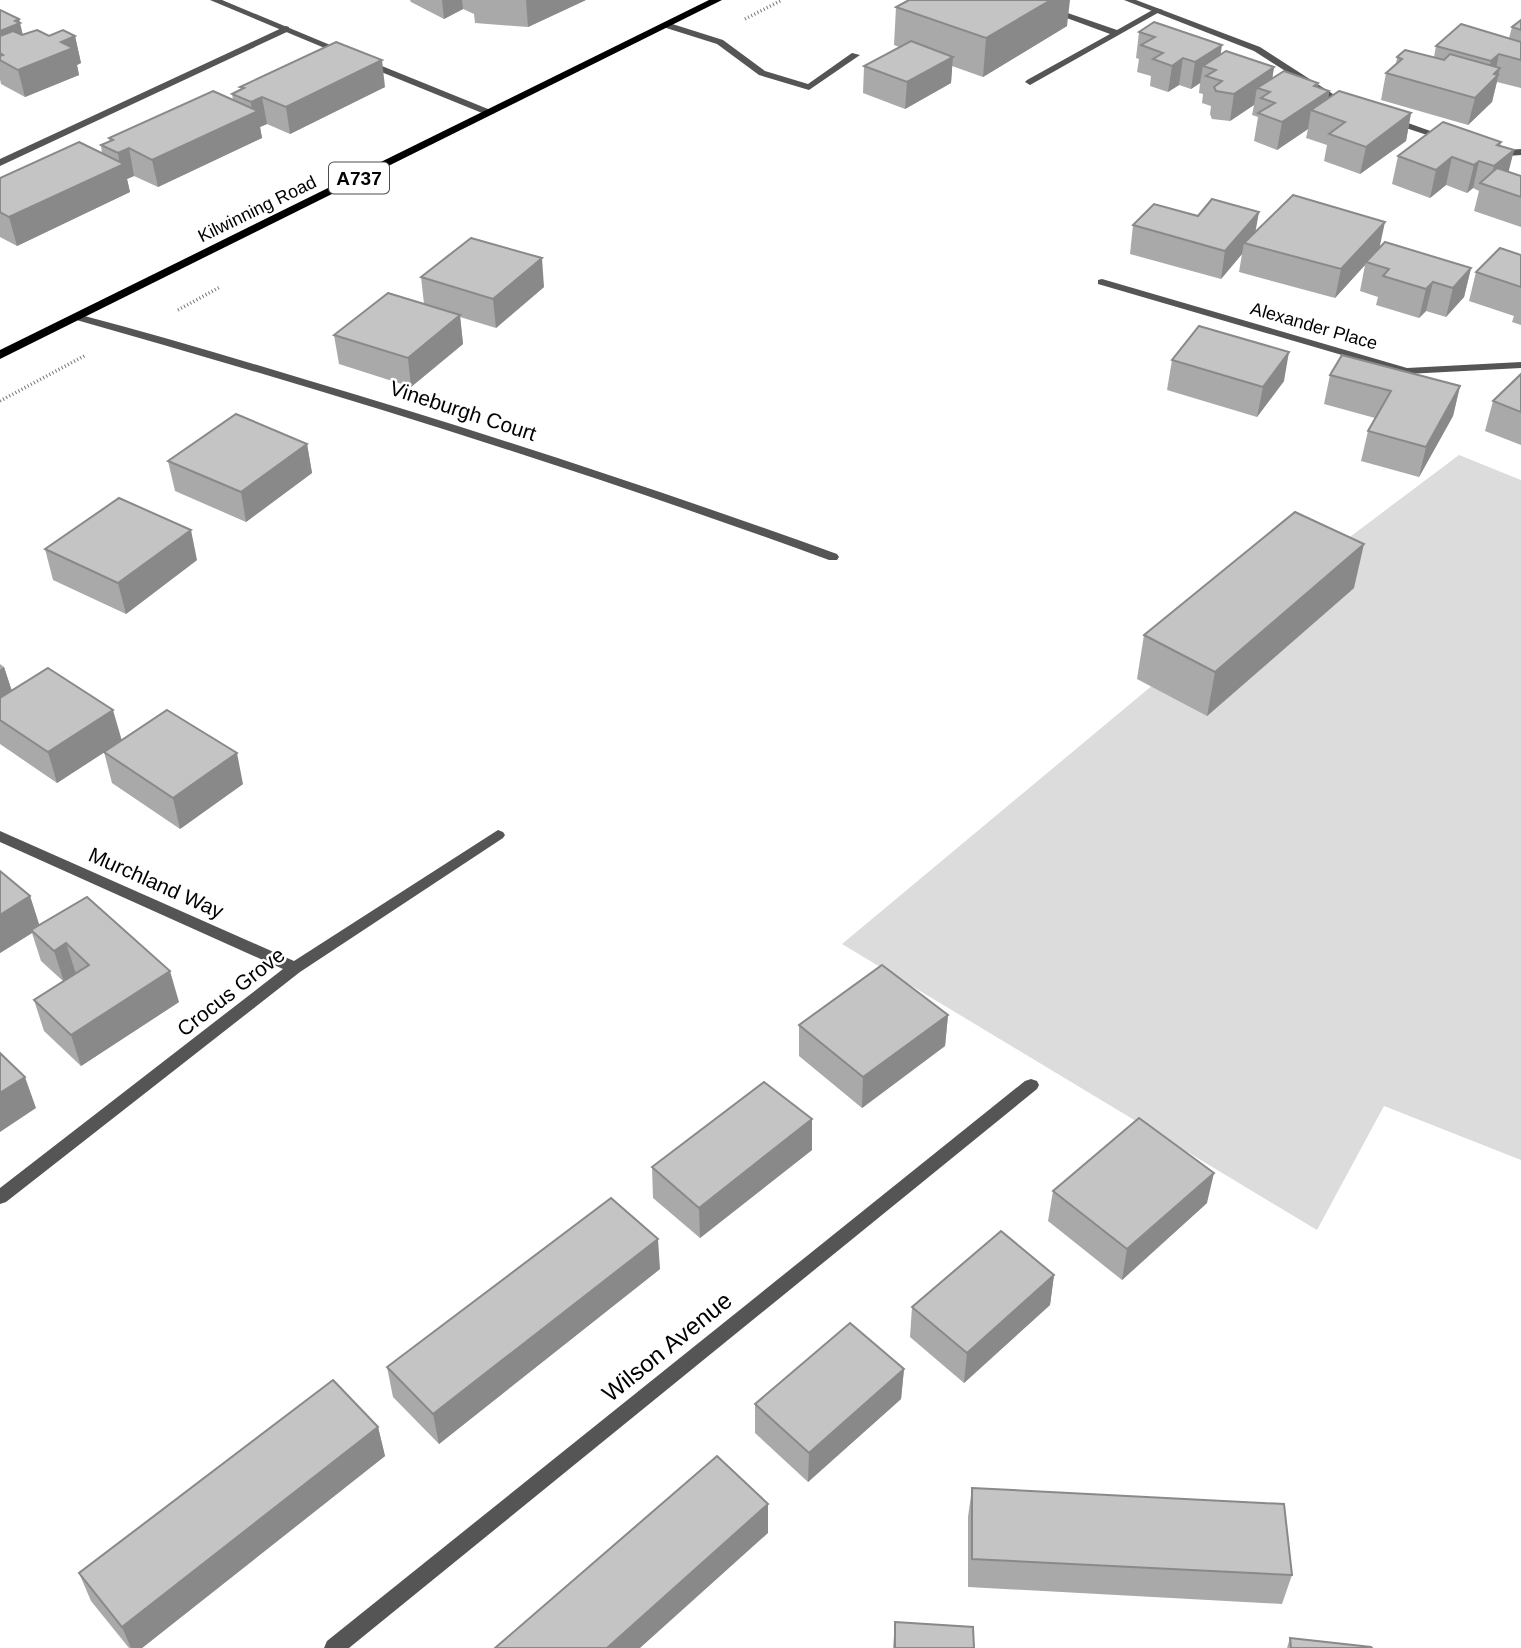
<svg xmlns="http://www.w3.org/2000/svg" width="1521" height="1648" viewBox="0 0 1521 1648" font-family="Arial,sans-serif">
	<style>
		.green { fill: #dcdcdc }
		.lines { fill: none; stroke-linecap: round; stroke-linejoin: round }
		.path { stroke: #777; stroke-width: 3.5; stroke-dasharray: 1 2.5; stroke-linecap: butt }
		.service { fill: #555; fill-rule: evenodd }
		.minor { fill: #555; fill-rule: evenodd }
		.primary { fill: #000; fill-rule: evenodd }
		.wall { fill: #a9a9a9 }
		.shaded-wall { fill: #898989 }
		.building { fill: #c4c4c4; stroke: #898989; stroke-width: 2 }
		.labels { text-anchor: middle; stroke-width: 5; stroke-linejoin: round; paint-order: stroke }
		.far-street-label { font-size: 18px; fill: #000; stroke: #fff }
		.shield { fill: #fff; stroke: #4c4c4c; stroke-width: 2 }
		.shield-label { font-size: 19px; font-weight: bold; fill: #000 }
		.street-label { font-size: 21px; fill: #000; stroke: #fff }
		.near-street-label { font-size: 24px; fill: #000; stroke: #fff }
	</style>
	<rect width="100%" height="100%" fill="#fff"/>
	<!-- green -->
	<polygon class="green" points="1459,455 1521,480 1521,1160 1384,1106 1317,1230 842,944 1154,684"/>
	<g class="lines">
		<!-- path -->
		<g class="path">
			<polyline points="745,19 782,0"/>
			<polyline points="178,310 220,287"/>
			<polyline points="0,401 86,355"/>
		</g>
		<!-- service -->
		<g class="service">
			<polygon points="1018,0 1030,0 1117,30 1156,8 1163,10 1030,85 1025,82 1027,80 1110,34"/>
			<polygon points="666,22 723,40 765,71 808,84 852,53 860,55 809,90 759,75 717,44 663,27 662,25"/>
			<polygon points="286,26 289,27 289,31 0,166 0,159"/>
		</g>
		<!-- minor -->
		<g class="minor">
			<polygon points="210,0 222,0 347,52 339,54"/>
			<polygon points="1124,0 1136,0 1260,47 1350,105 1342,107 1254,51"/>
			<polygon points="367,60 493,111 495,113 487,115 364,65 364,61"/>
			<polygon points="1388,118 1394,118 1450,138 1442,140 1388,122"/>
			<polygon points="1521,149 1521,155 1495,157 1490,154 1495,151"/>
			<polygon points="1102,279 1407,368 1521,362 1521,368 1407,374 1098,284 1098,280"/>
			<path d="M77 314C154 334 231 357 307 380 486 433 662 491 837 554L839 557 837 560H829C580 469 328 391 73 319L72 317Z"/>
			<polygon points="498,830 503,832 505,835 503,838 300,972 6,1202 0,1204 0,1188 283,969 0,842 0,831 294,961"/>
			<polygon points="1031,1079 1037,1081 1039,1085 1037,1089 349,1648 324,1648 327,1641 1025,1081"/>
		</g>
		<!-- primary -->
		<polygon class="primary" points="709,0 722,0 0,359 0,350"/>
	</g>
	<!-- wall -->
	<g class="wall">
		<polygon points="410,0 586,0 528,27 475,23 474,14 463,9 444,19 411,2"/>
		<polygon points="896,7 1067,26 983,77 952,66 951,83 905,109 863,93 864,66 899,47 894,45"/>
		<polygon points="0,10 19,19 23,35 75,36 81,63 77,65 79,75 25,97 1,84 0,79"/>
		<polygon points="1521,20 1521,88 1497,82 1492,102 1468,125 1381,100 1386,73 1396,65 1397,57 1434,57 1436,46 1509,38 1512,27"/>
		<polygon points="1139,32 1221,54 1274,67 1272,78 1318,83 1318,87 1329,91 1328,99 1411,113 1406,141 1360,174 1324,161 1327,145 1306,138 1308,129 1277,150 1254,141 1258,117 1252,115 1254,105 1230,121 1212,119 1210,114 1211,106 1202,103 1203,94 1199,93 1200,83 1191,89 1179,85 1168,92 1150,86 1151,76 1137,72 1139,59 1136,58"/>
		<polygon points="240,87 385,87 290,134 267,124 260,127 262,138 158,187 134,176 127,179 130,192 17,246 0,237 0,178 102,154 101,145 110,141 109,138 233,100 232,94 241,89"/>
		<polygon points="1500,146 1514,150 1508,172 1521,176 1521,227 1474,211 1479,191 1473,188 1467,193 1446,185 1430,198 1392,184 1398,156"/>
		<polygon points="1133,225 1255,232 1379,249 1471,268 1464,297 1446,317 1426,311 1419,318 1376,305 1378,297 1360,291 1365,265 1335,298 1239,272 1242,254 1221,279 1130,254"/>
		<polygon points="1521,255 1521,325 1512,322 1514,316 1469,301 1476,272"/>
		<polygon points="421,277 544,287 496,328 460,317 463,344 411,387 339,364 334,335 424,304"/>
		<polygon points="1172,360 1284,381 1257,417 1167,390"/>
		<polygon points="1521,374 1521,445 1485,431 1493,401"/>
		<polygon points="1330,375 1460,386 1453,416 1419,477 1361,461 1368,431 1375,418 1324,404"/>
		<polygon points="307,444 312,473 246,522 175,491 168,461"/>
		<polygon points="45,549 197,560 126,614 53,580"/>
		<polygon points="1354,588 1207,716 1137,679 1144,635"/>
		<polygon points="0,664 4,667 12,691 122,740 243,784 180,829 112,783 104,752 57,783 0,744"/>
		<polygon points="0,871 30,896 39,925 179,1002 81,1066 44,1031 34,1000 63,981 41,961 32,933 0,953"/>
		<polygon points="948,1015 945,1046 862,1108 799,1056 799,1025"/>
		<polygon points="812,1119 812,1150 700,1238 653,1198 652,1167"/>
		<polygon points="1053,1191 1207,1203 1122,1280 1048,1221"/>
		<polygon points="660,1269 439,1444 393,1397 387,1367"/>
		<polygon points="1054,1275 1050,1305 964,1383 910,1337 912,1307"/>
		<polygon points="904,1369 901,1399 808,1482 755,1433 755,1404"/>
		<polygon points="378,1427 385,1456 142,1648 129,1648 91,1601 79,1573"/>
		<polygon points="972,1488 1292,1575 1282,1604 968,1587 968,1517"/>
		<polygon points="895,1622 974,1648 893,1648"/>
		<polygon points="1290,1638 1372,1648 1287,1648"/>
	</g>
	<!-- shaded-wall -->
	<g class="shaded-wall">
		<polygon points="442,0 462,0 463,9 444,19"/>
		<polygon points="526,0 586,0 528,27"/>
		<polygon points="1051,0 1070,0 1067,26 983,77 986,38"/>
		<polygon points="19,19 26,50 0,43 0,31"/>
		<polygon points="75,36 81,63 77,65 79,75 25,97 18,70 61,42"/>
		<polygon points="1222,45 1218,72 1216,70 1203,66 1200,83 1191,89 1195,62"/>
		<polygon points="1499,54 1495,73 1500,68 1492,102 1468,125 1475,98 1485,88 1491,61"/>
		<polygon points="953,57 951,83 905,109 907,82"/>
		<polygon points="1183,58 1179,85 1168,92 1172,66"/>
		<polygon points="382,60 385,87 290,134 286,107"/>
		<polygon points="1274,67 1270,94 1270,92 1257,88 1254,105 1230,121 1234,94"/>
		<polygon points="1318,83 1315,100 1329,91 1325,115 1311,110 1308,129 1277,150 1282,122 1314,86"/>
		<polygon points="262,97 267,124 260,127 262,138 158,187 152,160 252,113 251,102"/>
		<polygon points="1411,113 1406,141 1360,174 1366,147"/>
		<polygon points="1501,142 1495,165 1514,150 1507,178 1489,186 1494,166 1497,145"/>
		<polygon points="129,148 134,176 127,179 130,192 17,246 9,217 120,166 118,153"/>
		<polygon points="1452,157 1446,185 1430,198 1436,170"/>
		<polygon points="1479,161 1473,188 1467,193 1474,165"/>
		<polygon points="1259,212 1254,240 1244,243 1242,254 1221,279 1225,251"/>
		<polygon points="1385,222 1379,250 1366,262 1365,265 1335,298 1341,269"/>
		<polygon points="542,258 544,287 496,328 493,299"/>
		<polygon points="1471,268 1464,297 1446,317 1453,288"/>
		<polygon points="1433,282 1426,311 1419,318 1426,289"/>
		<polygon points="460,315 463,344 411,387 408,358"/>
		<polygon points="1289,352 1284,381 1257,417 1263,387"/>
		<polygon points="1460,386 1453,416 1419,477 1426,447"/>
		<polygon points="307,444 312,473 246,522 241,492"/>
		<polygon points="191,530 197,560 126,614 118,583"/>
		<polygon points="1364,544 1354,588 1207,716 1215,672"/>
		<polygon points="4,667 14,698 0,706 0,670"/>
		<polygon points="113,710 122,741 57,783 48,752"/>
		<polygon points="237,753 243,784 180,829 173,798"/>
		<polygon points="30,896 40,927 31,930 32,933 0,953 0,915"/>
		<polygon points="66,943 76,974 64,982 54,951"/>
		<polygon points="170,971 179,1002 81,1066 71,1035"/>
		<polygon points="948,1015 945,1046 862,1108 863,1077"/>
		<polygon points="25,1077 36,1108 0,1132 0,1093"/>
		<polygon points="812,1119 812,1150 700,1238 699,1208"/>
		<polygon points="1214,1173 1207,1203 1122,1280 1127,1249"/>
		<polygon points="658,1239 660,1269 439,1444 433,1414"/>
		<polygon points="1054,1275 1050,1305 964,1383 967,1353"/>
		<polygon points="904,1369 901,1399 808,1482 809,1453"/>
		<polygon points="378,1427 385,1456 142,1648 131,1648 122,1627"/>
		<polygon points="768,1504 768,1533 640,1648 607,1648"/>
	</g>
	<!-- building -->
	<g class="building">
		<polygon points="909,0 1051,0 986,38 896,7"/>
		<polygon points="0,10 19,19 15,21 20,23 0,31"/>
		<polygon points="1521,20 1521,30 1512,27"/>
		<polygon points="1154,22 1222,45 1195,62 1183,58 1172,66 1153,59 1163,53 1141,45 1155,37 1139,32"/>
		<polygon points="1461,24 1521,42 1521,60 1499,54 1491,61 1436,46"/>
		<polygon points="37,30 49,36 63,30 75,36 61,42 73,48 18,70 0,60 0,56 3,55 0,53 0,36 13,31 22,35"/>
		<polygon points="911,41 953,57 907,82 864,66"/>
		<polygon points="336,42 382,60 286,107 262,97 251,102 232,94 244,88 240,87"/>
		<polygon points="1405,50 1444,60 1450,54 1500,68 1494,74 1498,75 1475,98 1386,73 1402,59 1397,57"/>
		<polygon points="1226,51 1274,67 1234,94 1216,91 1214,87 1222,81 1206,76 1216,70 1203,66"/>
		<polygon points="1284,71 1318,83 1314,86 1329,91 1282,122 1258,113 1275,103 1261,98 1270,92 1257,88"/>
		<polygon points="213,91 258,111 152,160 129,148 118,153 101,145 113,140 109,138"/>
		<polygon points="1339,91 1411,113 1366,147 1329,134 1345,122 1311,110"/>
		<polygon points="1443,122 1501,142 1497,145 1514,150 1494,166 1479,161 1474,165 1452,157 1436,170 1398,156"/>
		<polygon points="79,142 124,164 9,217 0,212 0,178"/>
		<polygon points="1497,168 1521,176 1521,197 1480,183"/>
		<polygon points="1293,195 1385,222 1341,269 1244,243"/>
		<polygon points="1212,199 1259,212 1225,251 1133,225 1154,204 1198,216"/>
		<polygon points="471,238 542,258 493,299 421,277"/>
		<polygon points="1385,242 1471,268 1453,288 1433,282 1426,289 1383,276 1389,269 1366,262"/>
		<polygon points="1500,248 1521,255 1521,287 1476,272"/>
		<polygon points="388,293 460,315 408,358 334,335"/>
		<polygon points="1199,326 1289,352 1263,387 1172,360"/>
		<polygon points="1342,355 1460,386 1426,447 1368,431 1391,391 1330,375"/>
		<polygon points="1521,374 1521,412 1493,401"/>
		<polygon points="236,414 307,444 241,492 168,461"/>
		<polygon points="119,498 191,530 118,583 45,549"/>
		<polygon points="1295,512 1364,544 1215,672 1144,635"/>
		<polygon points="48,668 113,710 48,752 0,720 0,698"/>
		<polygon points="167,710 237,753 173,798 104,752"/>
		<polygon points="0,871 30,896 0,915"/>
		<polygon points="87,897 170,971 71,1035 34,1000 89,965 66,943 54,951 31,930"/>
		<polygon points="882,965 948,1015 863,1077 799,1025"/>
		<polygon points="0,1053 25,1077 0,1093"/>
		<polygon points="764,1082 812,1119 699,1208 652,1167"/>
		<polygon points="1139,1118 1214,1173 1127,1249 1053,1191"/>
		<polygon points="611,1198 658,1239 433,1414 387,1367"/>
		<polygon points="1001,1231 1054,1275 967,1353 912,1307"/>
		<polygon points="850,1323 904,1369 809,1453 755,1404"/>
		<polygon points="333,1380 378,1427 122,1627 79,1573"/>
		<polygon points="717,1456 768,1504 607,1648 495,1648"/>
		<polygon points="972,1488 1284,1504 1292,1575 972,1559"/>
		<polygon points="895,1622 973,1627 974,1648 895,1648"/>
		<polygon points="1290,1638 1371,1647 1372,1648 1291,1648"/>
	</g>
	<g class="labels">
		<!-- far-street labels -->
		<g class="far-street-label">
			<text transform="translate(257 209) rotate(-26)" y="6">Kilwinning Road</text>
			<text transform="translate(1314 326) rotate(16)" y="6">Alexander Place</text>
		</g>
		<!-- shield labels -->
		<rect class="shield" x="329" y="162.5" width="60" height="31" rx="5"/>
		<g class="shield-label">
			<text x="359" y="185">A737</text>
		</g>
		<!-- street labels -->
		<g class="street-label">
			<text transform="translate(463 411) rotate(18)" y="7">Vineburgh Court</text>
			<text transform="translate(156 883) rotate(24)" y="7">Murchland Way</text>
			<text transform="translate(231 992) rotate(-38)" y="7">Crocus Grove</text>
		</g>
		<!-- near-street labels -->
		<g class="near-street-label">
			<text transform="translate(667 1347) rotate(-39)" y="8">Wilson Avenue</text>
		</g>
	</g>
</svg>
